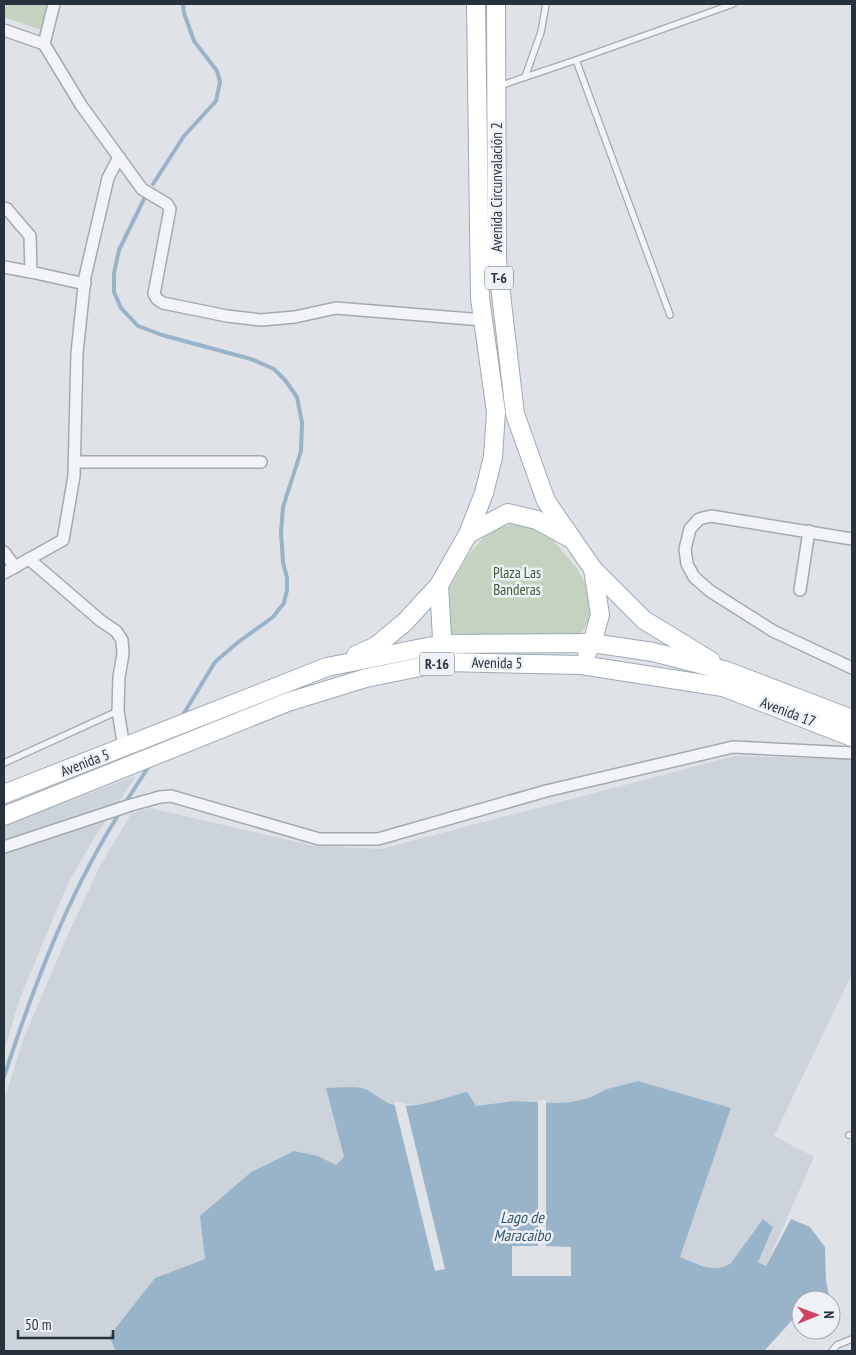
<svg xmlns="http://www.w3.org/2000/svg" width="856" height="1355" viewBox="0 0 856 1355" font-family="'PT Sans Narrow',sans-serif">
	<style>
		.built { fill: #cdd3da }
		.green { fill: #c6d2c0 }
		.water { fill: #99b4c9 }
		.pier { fill: #dfe3e8 }
		.lines { fill: none; stroke-linecap: round; stroke-linejoin: round }
		.stream { stroke: #99b4c9; stroke-width: 4 }
		.service-casing { stroke: #a4aab2; stroke-width: 8 }
		.minor-casing { stroke: #a4aab2; stroke-width: 14 }
		.primary-casing { stroke: #9ea9b4; stroke-width: 20 }
		.service { stroke: #f2f4f7; stroke-width: 5.5 }
		.minor { stroke: #f2f4f7; stroke-width: 11 }
		.primary { stroke: #fff; stroke-width: 18 }
		.labels { text-anchor: middle; stroke-width: 5; stroke-linejoin: round; paint-order: stroke }
		.shield { fill: #eef2f6; stroke: #636c76; stroke-width: 1 }
		.shield-label { font-size: 14px; font-weight: bold; fill: #28323f }
		.street-label { font-size: 15px; fill: #28323f; stroke: #eef2f6 }
		.park-label { font-size: 15px; fill: #3f5b35; stroke: #eef2f6 }
		.water-label { font-size: 16px; font-style: italic; fill: #325573; stroke: #eef2f6 }
	</style>
	<rect width="100%" height="100%" fill="#dfe3e8"/>
	<!-- built -->
	<g class="built">
		<polygon points="735,756 852,759 852,974 774,1136 814,1157 766,1266 758,1262 731,1263 725,1268 713,1269 680,1257 731,1108 638,1081 607,1089 589,1098 571,1102 555,1103 513,1101 476,1106 420,1104 395,1105 383,1101 364,1088 327,1088 344,1157 336,1165 318,1156 294,1151 251,1172 201,1216 205,1259 155,1278 109,1335 116,1351 4,1351 4,1100 24,1037 70,930 100,866 131,814 150,808 315,846 381,849"/>
		<polygon points="136,776 94,838 68,883 20,998 4,1051 4,827 15,821"/>
	</g>
	<!-- green -->
	<g class="green">
		<polygon points="4,4 47,4 41,30 4,17"/>
		<polygon points="515,522 541,527 577,568 590,593 592,617 581,634 448,636 448,597 449,588 469,554 486,534"/>
	</g>
	<!-- water -->
	<path class="water" d="M638 1081 731 1108 680 1257C696 1263 715 1275 731 1263L763 1219 773 1227 758 1262 766 1266 791 1219 810 1227 825 1247 826 1281 830 1300H801V1314L796 1316 764 1351H116L109 1336 155 1278 205 1259 200 1216 251 1172 294 1151 318 1156 336 1165 344 1157 326 1088C336 1088 356 1086 365 1089 375 1093 383 1103 395 1105 416 1109 447 1097 467 1092L476 1106 513 1101 555 1103 571 1102 589 1098 607 1089Z"/>
	<!-- pier -->
	<g class="pier">
		<polygon points="538,1100 546,1100 546,1246 571,1247 571,1276 512,1276 512,1246 538,1246"/>
		<polygon points="394,1102 405,1103 445,1269 435,1271"/>
	</g>
	<g class="lines">
		<!-- stream -->
		<g class="stream">
			<polyline points="153,184 184,136 216,101 220,82 217,71 194,41 184,13 183,4"/>
			<polyline points="145,197 119,250 114,273 114,292 121,308 138,326 162,335 251,359 274,369 285,380 297,397 302,423 301,451 283,507 281,532 283,562 287,578 287,590 284,603 273,617 237,643 215,662 181,718"/>
			<polyline points="127,800 151,763"/>
			<path d="M4 1077C33 988 67 897 117 817"/>
		</g>
		<!-- service casing -->
		<g class="service-casing">
			<g id="service">
				<polyline points="576,60 670,315"/>
				<polyline points="525,77 541,32 546,4"/>
				<polyline points="499,86 576,60 733,4"/>
				<polyline points="4,763 118,711"/>
				<polyline points="849,1135 852,1136"/>
				<polyline points="832,1351 837,1345 852,1339"/>
			</g>
		</g>
		<!-- minor casing -->
		<g class="minor-casing">
			<g id="minor">
				<polyline points="54,4 44,44 81,105 142,189 167,204 170,209 154,294 157,299 163,303 227,316 261,320 295,317 336,308 483,320"/>
				<polyline points="4,30 44,44"/>
				<polyline points="4,208 7,209 30,236 31,272 85,284"/>
				<polyline points="4,267 31,272"/>
				<polyline points="75,462 261,462"/>
				<polyline points="852,539 711,516 699,519 690,529 685,549 687,564 694,577 710,591 773,631 852,668"/>
				<polyline points="4,552 15,567"/>
				<polyline points="29,559 101,621 116,631 122,640 123,654 119,677 118,711 124,748"/>
				<polyline points="4,573 63,540 74,476 77,353 85,277 108,178 119,157"/>
				<polyline points="800,590 809,531"/>
				<polyline points="4,847 131,805 160,797 171,796 319,839 378,839 546,791 733,747 852,753"/>
			</g>
		</g>
		<!-- primary casing -->
		<g class="primary-casing">
			<g id="primary">
				<polyline points="496,4 497,260 515,414 546,501 593,569 644,620 711,661"/>
				<polyline points="468,534 508,513 537,520 568,537"/>
				<polyline points="439,585 443,656"/>
				<polyline points="587,653 592,643 600,615 593,569"/>
				<polyline points="356,655 376,646 405,622 439,585 468,534 484,493 493,457 496,412 480,298 476,4"/>
				<polyline points="4,794 327,667 442,644 592,643 653,652 727,671 852,719"/>
				<polyline points="4,816 288,702 366,678 444,662 581,665 723,687 852,737"/>
			</g>
		</g>
		<!-- service -->
		<use href="#service" class="service"/>
		<!-- minor -->
		<use href="#minor" class="minor"/>
		<!-- primary -->
		<use href="#primary" class="primary"/>
	</g>
	<g class="labels">
		<!-- shield labels -->
		<g class="shield">
			<rect x="485" y="266.5" width="28" height="23" rx="4"/>
			<rect x="419.5" y="652.5" width="35" height="23" rx="4"/>
		</g>
		<g class="shield-label">
			<text x="499" y="283">T-6</text>
			<text x="437" y="669">R-16</text>
		</g>
		<!-- street labels -->
		<g class="street-label">
			<text transform="translate(497 187) rotate(-90)" y="5">Avenida Circunvalación 2</text>
			<text transform="translate(497 663) rotate(1)" y="5">Avenida 5</text>
			<text transform="translate(788 712) rotate(21)" y="5">Avenida 17</text>
			<text transform="translate(85 763) rotate(-21)" y="5">Avenida 5</text>
		</g>
		<!-- park labels -->
		<g class="park-label">
			<text x="517" y="578">Plaza Las<tspan x="517" dy="17">Banderas</tspan></text>
		</g>
		<!-- water labels -->
		<g class="water-label">
			<text x="522" y="1223">Lago de<tspan x="522" dy="18">Maracaibo</tspan></text>
		</g>
	</g>
	<!-- border -->
	<rect width="856" height="1355" fill="none" stroke="#28323f" stroke-width="10"/>
	<!-- north arrow -->
	<g transform="translate(816 1315) rotate(89)"><circle r="24" fill="#eef2f6" stroke="#9fa5ad"/>
	<path d="M0-4L9 19L0 12L-9 19Z" fill="#cf4364"/>
	<text y="-8" font-size="14" font-weight="bold" text-anchor="middle" fill="#28323f">N</text>
	</g>
	<!-- scale -->
	<path d="M18 1330v8h95v-8" fill="none" stroke="#28323f" stroke-width="2.5"/>
	<text x="25" y="1330" font-size="15" fill="#28323f" stroke="#eef2f6" stroke-width="4" paint-order="stroke">50 m</text>
</svg>
